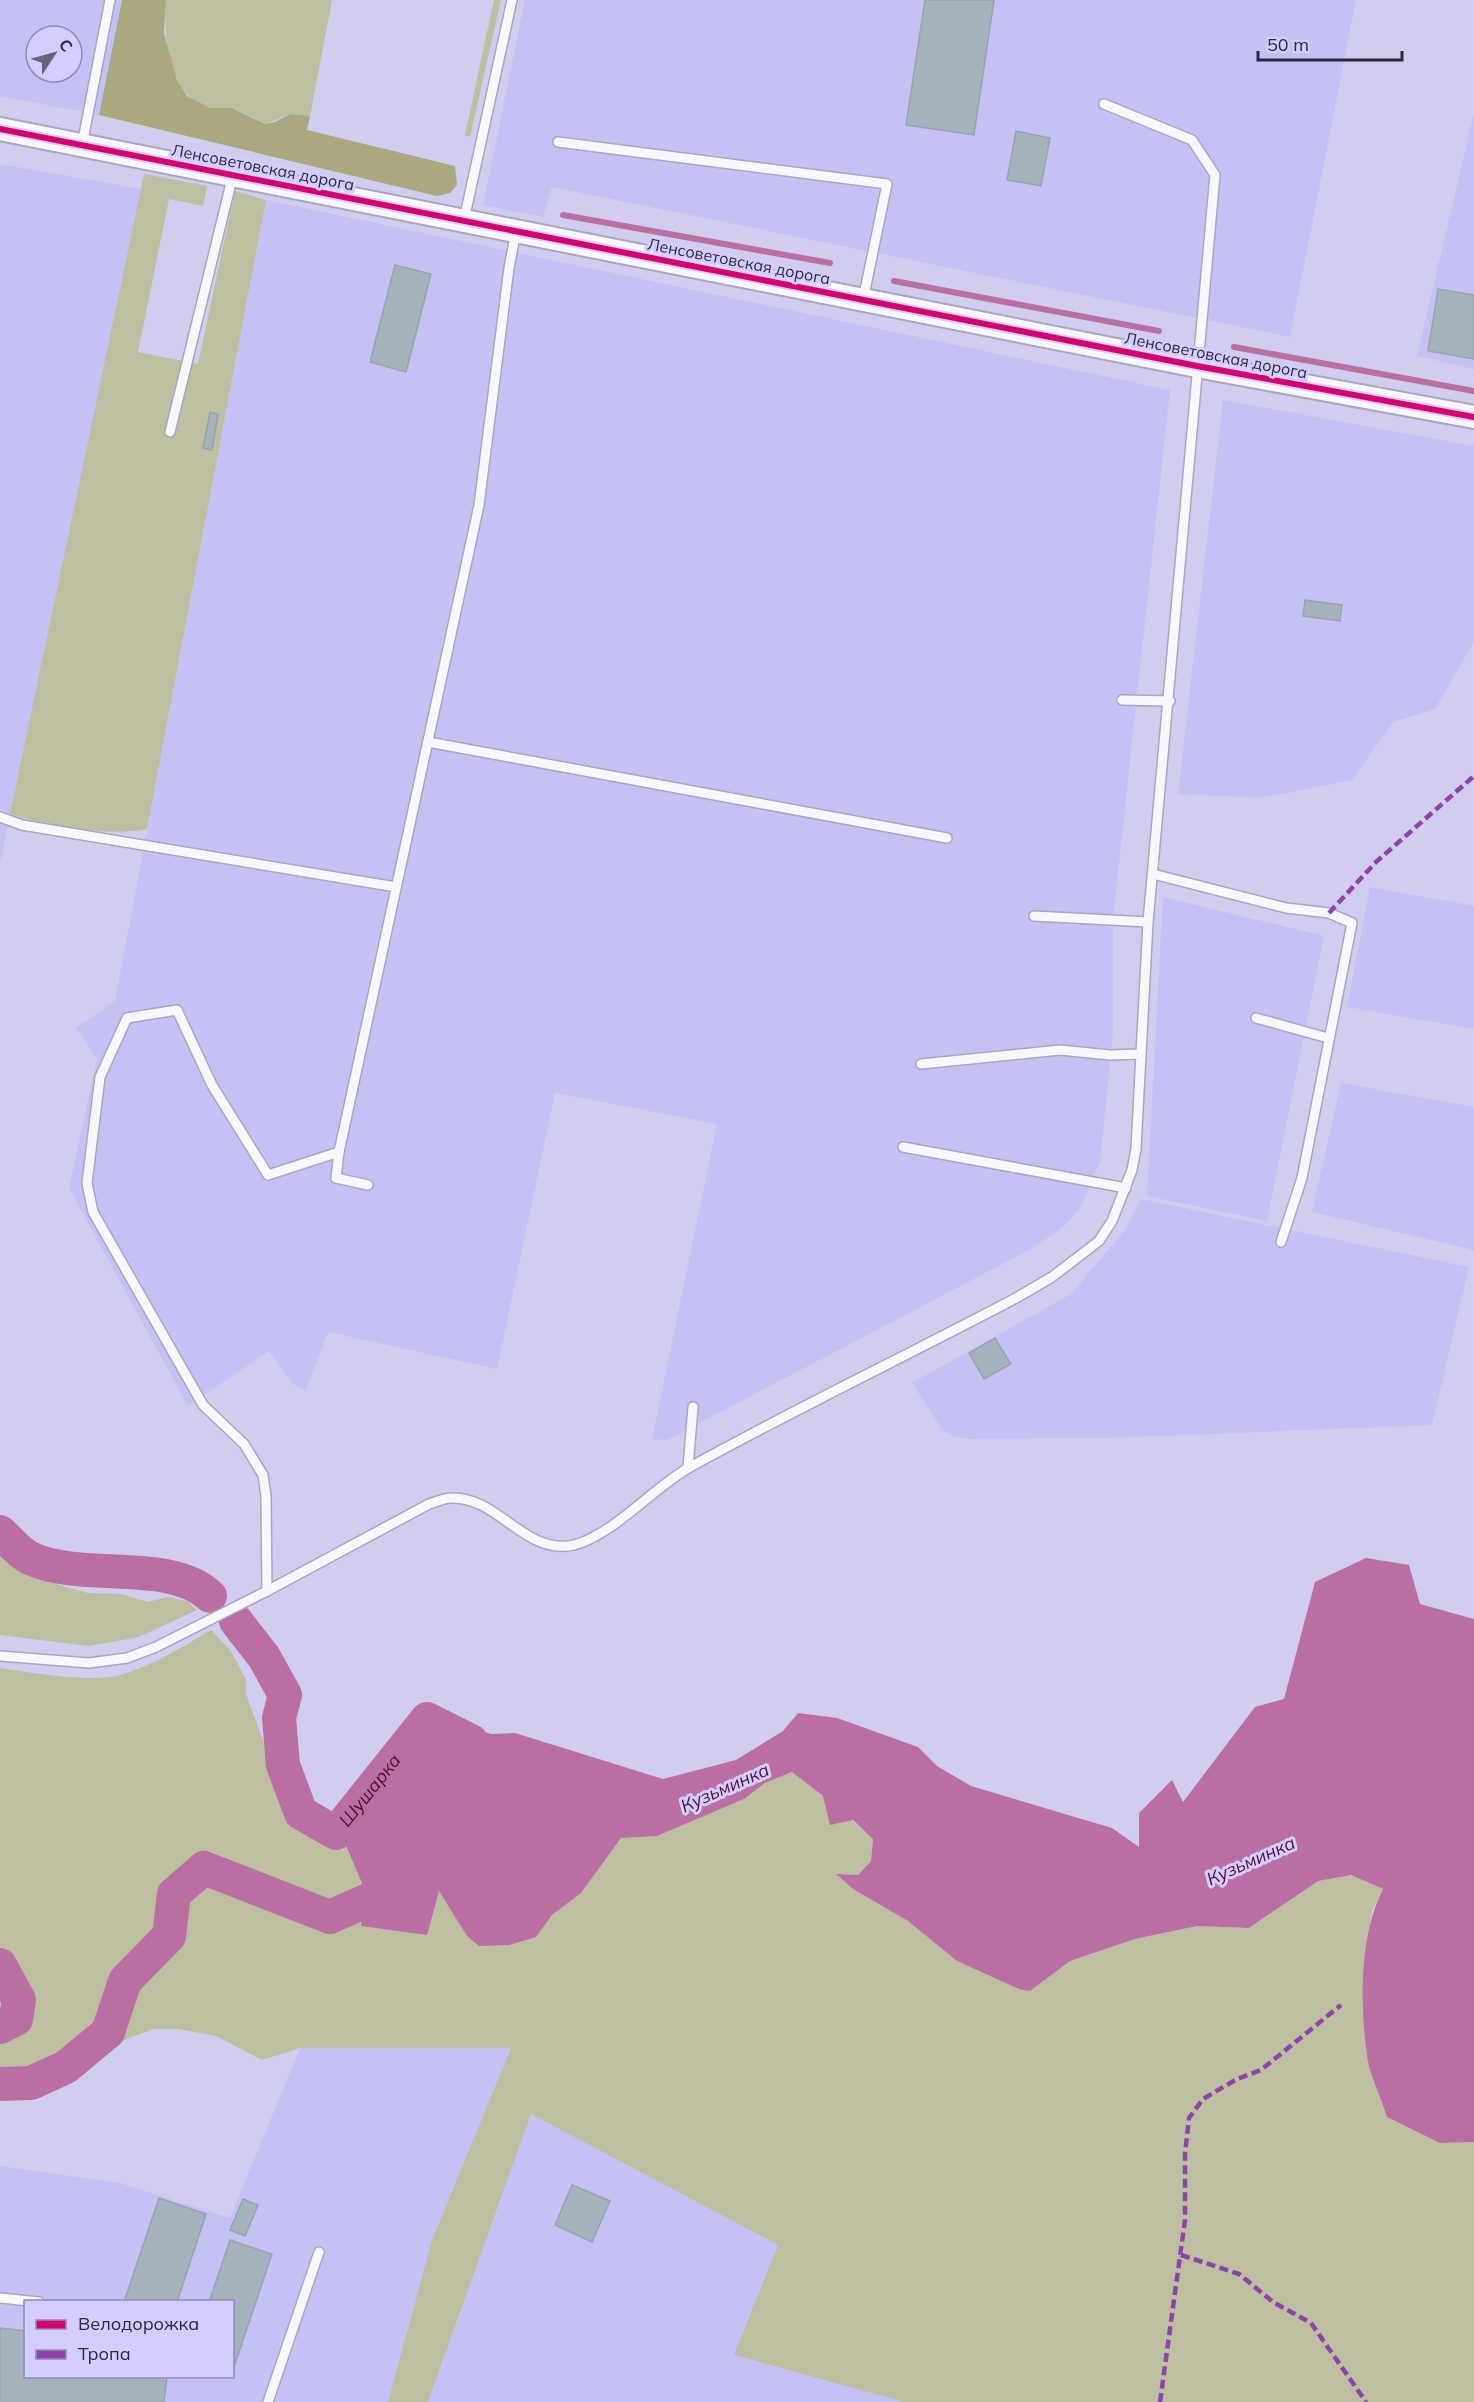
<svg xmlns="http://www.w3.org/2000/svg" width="1474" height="2402" viewBox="0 0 1474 2402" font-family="Mulish,sans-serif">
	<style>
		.built { fill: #c6c1f5; fill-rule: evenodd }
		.green { fill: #bebea1 }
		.forest { fill: #aaa87e }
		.water { fill: #ba6fa2 }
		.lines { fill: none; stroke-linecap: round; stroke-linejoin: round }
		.stream { stroke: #ba6fa2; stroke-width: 6 }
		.river { stroke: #ba6fa2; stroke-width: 34 }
		.building { fill: #a5b1bb; stroke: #97a4ae; stroke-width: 1.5 }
		.service-casing { stroke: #a9a6c0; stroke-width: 12 }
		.tertiary-casing { stroke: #a9a6c0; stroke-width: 26 }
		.service { stroke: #f8f8fc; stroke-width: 9 }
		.tertiary { stroke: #f8f8fc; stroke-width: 22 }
		.quiet { stroke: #8e44ad; stroke-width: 4.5; stroke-dasharray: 9 4.5; stroke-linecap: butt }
		.cycleway-casing { stroke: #d3ceff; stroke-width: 10 }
		.cycleway { stroke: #d6006c; stroke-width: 6 }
		.labels { text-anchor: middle; stroke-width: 6; stroke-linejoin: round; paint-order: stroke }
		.street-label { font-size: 16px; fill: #2b2840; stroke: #d3ceff }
		.water-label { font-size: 18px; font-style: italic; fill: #510c36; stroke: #d3ceff }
	</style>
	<rect width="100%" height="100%" fill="#d0cdee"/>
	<!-- built -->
	<g class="built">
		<path d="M0 0H122L99 115 0 96ZM36 36H72V72H36Z"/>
		<polygon points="525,0 1356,0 1290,337 552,187 543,217 483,205"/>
		<polygon points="1474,113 1474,369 1417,356"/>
		<polygon points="0,164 141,189 0,864"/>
		<polygon points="266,200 1170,390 1113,919 1113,1033 1100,1162 1079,1210 1062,1228 1031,1249 667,1440 652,1439 717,1124 555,1093 497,1369 328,1332 306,1390 294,1385 269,1351 188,1406 69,1188 97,1059 76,1028 115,1001"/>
		<polygon points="1223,400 1474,446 1474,642 1435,709 1393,722 1352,780 1261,798 1178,794"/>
		<polygon points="1370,887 1474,906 1474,1029 1347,1007"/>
		<polygon points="1163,897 1324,936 1267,1221 1147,1196"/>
		<polygon points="1341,1083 1474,1107 1474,1250 1312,1212"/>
		<polygon points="1141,1199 1469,1267 1432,1425 1112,1438 968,1439 954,1437 942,1429 912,1383 1071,1294 1126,1229"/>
		<path d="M300 2048H511L432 2240 388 2402H0V2166L120 2183 230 2218ZM26 2302H232V2376H26Z"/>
		<polygon points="531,2114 778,2245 734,2355 904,2402 428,2402"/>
	</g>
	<!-- green -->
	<g class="green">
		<path d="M166 0H332L310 116 290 114 265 124C254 119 241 110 230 108 224 107 217 109 211 108 167 98 164 36 166 0Z"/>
		<polygon points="494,0 501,0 470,137 465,135"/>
		<path d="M144 174 207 186 203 206 169 199 138 352 198 364 235 191 266 200 147 829C108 837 49 826 10 814Z"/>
		<polygon points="0,1553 34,1578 88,1593 121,1594 148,1602 167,1597 187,1601 197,1610 139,1637 89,1646 0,1635"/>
		<path d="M211 1630 230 1650 246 1679V1694L268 1754 291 1743 294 1776 287 1789 300 1796C305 1818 332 1832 343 1853L341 1834 364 1888 361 1926 439 1890 467 1936 536 1937 552 1915 581 1893 621 1838 657 1836 744 1799 765 1783 793 1772 873 1838 871 1861 858 1875 837 1874 853 1889 908 1921 957 1961 1030 1991 1070 1961 1135 1939 1197 1926 1249 1928 1318 1881 1351 1875 1383 1889 1373 1908 1367 1942 1364 1996 1367 2058 1440 2143 1474 2142V2402H904L734 2355 778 2245 531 2114 428 2402H388L432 2240 511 2048H300L262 2060 216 2036 179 2029H154L126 2039 86 2071 44 2095 0 2096V1668C31 1673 91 1683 120 1675 153 1666 182 1647 211 1630Z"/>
	</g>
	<!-- forest -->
	<polygon class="forest" points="122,0 166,0 164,33 177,80 187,96 210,108 232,108 265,124 275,122 290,114 310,116 307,130 455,166 457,185 450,193 437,196 99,115"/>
	<!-- water -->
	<path class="water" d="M1366 1558 1409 1565 1420 1604 1474 1619V2142L1440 2143 1387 2117C1381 2097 1370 2076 1367 2056 1360 2004 1359 1936 1383 1889L1351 1875 1318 1881 1249 1928 1197 1926 1135 1939 1070 1961 1030 1991 1019 1989 957 1961 908 1921 853 1889 836 1874 858 1875 871 1861 873 1839 853 1820 830 1825 823 1796 792 1772 765 1783 744 1799 657 1836 621 1838 581 1893 552 1915 536 1937 509 1945 479 1946 467 1936 439 1891 427 1935 361 1926 364 1888 341 1834 431 1719 492 1734 515 1733 663 1779 736 1760 783 1731 798 1713 837 1718 918 1747 937 1766 971 1786 1112 1828 1139 1847V1813L1172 1780 1183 1802 1255 1707 1284 1699 1315 1582Z"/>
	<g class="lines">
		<!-- stream -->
		<g class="stream">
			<polyline points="563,215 830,263"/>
			<polyline points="894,281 1159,331"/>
			<polyline points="1234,347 1474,391"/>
		</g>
		<!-- river -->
		<g class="river">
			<path d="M0 1532C9 1540 20 1554 32 1559 83 1582 170 1558 210 1596"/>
			<path id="s1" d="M236 1621 264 1657 285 1695 279 1718 283 1765 301 1813 336 1833 427 1719 471 1741"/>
			<polyline points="0,1965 19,2000 16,2019 0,2027"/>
			<polyline points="0,2084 31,2083 66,2067 108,2032 125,1981 169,1936 174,1894 204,1868 330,1917 404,1884"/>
		</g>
	</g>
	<!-- building -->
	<g class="building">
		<polygon points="925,0 994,0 974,135 906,125"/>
		<polygon points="1016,131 1050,138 1041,186 1007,180"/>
		<polygon points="395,265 431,274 406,372 370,362"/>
		<polygon points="1438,289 1474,295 1474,359 1428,351"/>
		<polygon points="210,412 218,414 212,450 203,448"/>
		<polygon points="1305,600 1342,605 1340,621 1303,616"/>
		<polygon points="995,1338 1011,1364 984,1379 969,1353"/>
		<polygon points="572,2185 610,2201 592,2242 555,2225"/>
		<polygon points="159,2198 206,2214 177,2302 124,2302"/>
		<polygon points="243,2199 258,2205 245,2236 230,2230"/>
		<polygon points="230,2240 272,2254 234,2367 232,2302 209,2302"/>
		<polygon points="0,2328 26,2331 26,2376 167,2376 164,2402 0,2402"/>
	</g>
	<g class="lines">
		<!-- service casing -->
		<g class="service-casing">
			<g id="service">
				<polyline points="558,142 887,184 863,300"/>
				<polyline points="82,145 110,0"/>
				<polyline points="464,220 512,0"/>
				<polyline points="170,432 233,175"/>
				<polyline points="1122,700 1170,701"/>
				<polyline points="428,742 947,838"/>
				<polyline points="0,817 22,825 396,887"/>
				<polyline points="1153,874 1286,908 1329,913 1352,923 1302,1178 1281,1242"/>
				<polyline points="1034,916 1148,922"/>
				<polyline points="1256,1018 1328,1038"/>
				<polyline points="921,1064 1060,1050 1110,1055 1140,1054"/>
				<polyline points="903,1147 1126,1188"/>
				<polyline points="339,1152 336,1178 368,1185"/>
				<polyline points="688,1468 693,1407"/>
				<polyline points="267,1591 266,1496 263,1475 244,1444 203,1405 93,1212 87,1183 100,1077 127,1018 177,1010 212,1085 268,1175 339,1152 479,505 509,268 516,231"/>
				<path d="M0 1656 89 1663 127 1658 156 1647 267 1591 429 1504C436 1502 444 1498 451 1498 498 1496 525 1556 574 1545 613 1535 654 1487 690 1467 797 1408 908 1355 1016 1298L1052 1277 1099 1241 1112 1221 1132 1170 1136 1149 1148 922 1215 175 1192 140 1104 104"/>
				<polyline points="0,2298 39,2302"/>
				<polyline points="268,2402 319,2252"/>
			</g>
		</g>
		<!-- tertiary casing -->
		<g class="tertiary-casing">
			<polyline id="tertiary" points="0,129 1197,366 1474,417"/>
		</g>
		<!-- service -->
		<use href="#service" class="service"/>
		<!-- tertiary -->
		<use href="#tertiary" class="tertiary"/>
		<!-- quiet -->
		<g class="quiet">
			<polyline points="1329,913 1376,862 1474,776"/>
			<polyline points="1181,2255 1239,2274 1273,2302 1311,2323 1366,2402"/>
			<polyline points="1160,2402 1185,2220 1185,2154 1189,2118 1203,2099 1237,2079 1261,2070 1341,2005"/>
		</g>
		<!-- cycleway casing -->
		<g class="cycleway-casing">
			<polyline id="cycleway" points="0,129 1197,366 1474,417"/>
		</g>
		<!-- cycleway -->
		<use href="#cycleway" class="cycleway"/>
	</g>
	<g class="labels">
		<!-- street labels -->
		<g class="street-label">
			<text transform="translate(263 167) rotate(11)" y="6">Ленсоветовская дорога</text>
			<text transform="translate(739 261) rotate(11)" y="6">Ленсоветовская дорога</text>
			<text transform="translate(1216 355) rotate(11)" y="6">Ленсоветовская дорога</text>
		</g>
		<!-- water labels -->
		<g class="water-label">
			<text transform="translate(725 1788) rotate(-24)" y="6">Кузьминка</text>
			<text dy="6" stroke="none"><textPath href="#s1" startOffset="306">Шушарка</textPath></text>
			<text transform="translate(1251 1861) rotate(-24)" y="6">Кузьминка</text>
		</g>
	</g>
	<!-- legend -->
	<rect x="24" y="2300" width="210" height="78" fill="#d3ceff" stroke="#908cb3" stroke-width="1.5"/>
	<rect x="36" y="2320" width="30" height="9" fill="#d6006c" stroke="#908cb3" stroke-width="1.5"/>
	<text x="78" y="2330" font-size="18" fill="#2b2840">Велодорожка</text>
	<rect x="36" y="2350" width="30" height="9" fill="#8e44ad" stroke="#908cb3" stroke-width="1.5"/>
	<text x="78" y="2360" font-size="18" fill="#2b2840">Тропа</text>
	<!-- north arrow -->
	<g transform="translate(54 54) rotate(54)"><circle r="28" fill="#d3ceff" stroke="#908cb3" stroke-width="1.5"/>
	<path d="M0-4.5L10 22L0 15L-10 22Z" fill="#65627d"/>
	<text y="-9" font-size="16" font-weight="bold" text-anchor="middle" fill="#2b2840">С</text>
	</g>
	<!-- scale -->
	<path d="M1258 51v9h144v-9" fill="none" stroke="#2b2840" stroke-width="3"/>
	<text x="1267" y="51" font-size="18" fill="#2b2840" stroke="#d3ceff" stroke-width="4.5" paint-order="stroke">50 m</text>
</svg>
